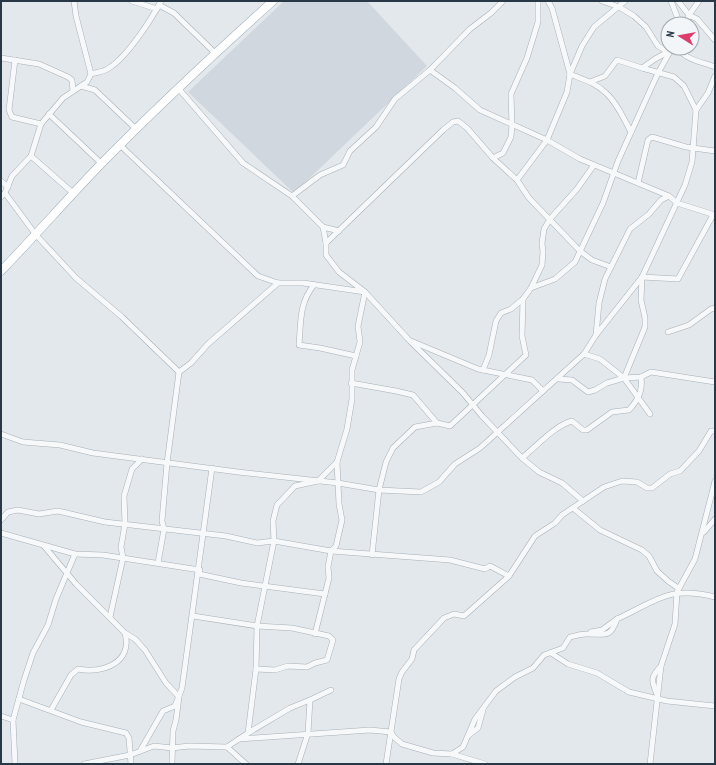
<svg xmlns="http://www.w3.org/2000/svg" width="716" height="765" viewBox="0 0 716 765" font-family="'PT Sans Narrow',sans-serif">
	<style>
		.built { fill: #d1d7df }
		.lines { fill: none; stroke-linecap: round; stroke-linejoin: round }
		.minor-casing { stroke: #a7b0b7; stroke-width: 6 }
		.primary-casing { stroke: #a1aeb9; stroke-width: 9 }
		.minor { stroke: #f6f8fa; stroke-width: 5 }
		.primary { stroke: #fff; stroke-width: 8 }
	</style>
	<rect width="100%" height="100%" fill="#e3e8ec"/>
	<!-- built -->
	<polygon class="built" points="284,1 367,1 427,66 294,193 188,92"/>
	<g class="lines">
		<!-- minor casing -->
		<g class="minor-casing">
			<g id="minor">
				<polyline points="132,1 157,9"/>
				<polyline points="548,1 552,8 570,74"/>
				<polyline points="602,1 619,7 634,16 646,27 658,46 668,52"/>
				<polyline points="671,1 680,24"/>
				<polyline points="678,1 689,15 697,19 715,40"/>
				<polyline points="159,5 174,13 215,53"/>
				<polyline points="686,24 689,15 699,1"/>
				<path d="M678 48C685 60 703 62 715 67"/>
				<polyline points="1,58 39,64 68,77 72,80 73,91"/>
				<polyline points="15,60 9,110 12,117 41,124"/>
				<polyline points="430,70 455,88 480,110 547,140 580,159 669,196 677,203 715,215"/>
				<path d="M91 74C97 72 104 72 109 68 127 57 151 20 161 1"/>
				<path d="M570 74C582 79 596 83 606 93 617 103 624 119 631 132"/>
				<polyline points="590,82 605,76 617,60 642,68 655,59 668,52"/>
				<polyline points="81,86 95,90 136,129"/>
				<polyline points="178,88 243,163 292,196"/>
				<polyline points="696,110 708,93 715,76"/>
				<polyline points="49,114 102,164"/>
				<polyline points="120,145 258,276 278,283 303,283 365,292 410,341 463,393 482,416 522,458 539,472 562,483 583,501"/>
				<polyline points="31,156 73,193"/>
				<polyline points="493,158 503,153 511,137 512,125 511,94 527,58 538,22 538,1"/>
				<polyline points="517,180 547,140 567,92 570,74 582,46 594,27 625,1"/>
				<polyline points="1,181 8,187"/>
				<polyline points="638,183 648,140 652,137 686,147 715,151"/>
				<polyline points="5,193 36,235 76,278 122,317 179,372"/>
				<polyline points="1,197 5,193 12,176 31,156 41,124 63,98 87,82 91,74 76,16 74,1"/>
				<polyline points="323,227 292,196 320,175 343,165 350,151 376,127 395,99 430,70 470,29 491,13 503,1"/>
				<polyline points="326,243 323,227 339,231"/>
				<polyline points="642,277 678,279 713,215"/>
				<path d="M314 285C299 303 301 322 299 345L320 348 356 356"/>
				<polyline points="531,288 555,279 575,262 603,203 618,161 658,73 672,48"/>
				<polyline points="668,332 689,325 711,309 715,308"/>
				<polyline points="596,335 599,303 605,279 630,229 649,214 661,200 669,196"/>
				<polyline points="411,341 478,369 532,380 543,391"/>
				<polyline points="584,354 596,335 642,277 685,185 692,162 696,110 684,86 674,77 642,68"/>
				<polyline points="483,370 489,355 496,321 501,313 511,309 523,299 531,288 542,265 543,252 542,243 544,229 550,219 577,189 594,165"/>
				<polyline points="624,378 650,414"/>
				<polyline points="559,379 572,380 588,392 595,390 607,383 624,378 645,327 645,318 641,300 642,277"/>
				<polyline points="351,383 396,391 413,395 437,423 450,426 526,355 522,336 523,299"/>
				<polyline points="1,434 23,442 60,445 93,453 238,472 338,483 379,490 421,492 439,482 455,464 480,448 584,354 600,359 624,378 641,377 651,372 715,382"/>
				<path d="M522 458C537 446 554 426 572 421L583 430H587L612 412 629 410C638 400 643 391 641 377"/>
				<polyline points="573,508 600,530 642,550 649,556 657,571 668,581 678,588"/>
				<polyline points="1,520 8,512 18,510 39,514 58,511 105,522 226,536 257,543 274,541 331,551 450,560 485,569 490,566 509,576 535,536 555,523 562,515 604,487 622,481 637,482 647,488 652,488 670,474 680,471 699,451 711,431 715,431"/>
				<polyline points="704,532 715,519"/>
				<polyline points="1,533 75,554 103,555 200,570"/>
				<polyline points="44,546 76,584 125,633 135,639 145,650 166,683 179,697 176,720 173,731 172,764"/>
				<polyline points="372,555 379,490 386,462 393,448 415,427 437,423"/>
				<polyline points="158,563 164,529 162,521 167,463 179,372 191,363 208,344 278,283"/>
				<polyline points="199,574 241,583 325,594"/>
				<polyline points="193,616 257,626 292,628 329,636 333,640 327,660 315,663 307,667 288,666 275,670 256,669"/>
				<polyline points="110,617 123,558 121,547 125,524 124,496 132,469 142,459"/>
				<polyline points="591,632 602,630 617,619"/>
				<polyline points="315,634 329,578 328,567 331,551 336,546 342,520 339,504 337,462 347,429 352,399 352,370 360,342 358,326 365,292 339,272 326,255 326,243 443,130 453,122 458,121 467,128 493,158 517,180 529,198 580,251 592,260 611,267"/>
				<polyline points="551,653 568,664 597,673 629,692 667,701 715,706"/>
				<path d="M658 697C652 682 649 678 661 666"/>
				<polyline points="19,699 81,722 126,733 129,738 131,764"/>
				<path d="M51 710 71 675 78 669C102 674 133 663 125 633"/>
				<polyline points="1,716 13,720"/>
				<polyline points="248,733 290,708 310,700 331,690"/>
				<polyline points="469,735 478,728 483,710"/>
				<path d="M239 739 370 730 391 732 394 737 402 744 433 753 452 754 463 747 475 719 496 691 515 677 533 668 544 655 563 648 570 637C575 636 581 634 586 634 604 633 610 640 617 619 656 601 669 585 715 597"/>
				<polyline points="227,747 248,733 256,669 257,626 274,541 273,521 277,505 295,486 318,481 337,462"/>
				<polyline points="140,751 163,711 175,706 182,688 212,468"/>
				<polyline points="452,754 485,764"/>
				<polyline points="15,764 13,720 24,680 33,653 48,625 56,599 75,554"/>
				<polyline points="84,764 130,755 154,746 172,748 189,746 227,747 246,764"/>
				<polyline points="298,764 308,733 310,700"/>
				<polyline points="386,764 399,679 402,672 412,659 414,650 444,618 454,614 464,616 509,576"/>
				<polyline points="650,764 661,666 675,624 677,592 695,559 715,481"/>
			</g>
		</g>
		<!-- primary casing -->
		<g class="primary-casing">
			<path id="primary" d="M1 271C35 236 67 199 101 164 156 108 214 54 273 1"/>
		</g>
		<!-- minor -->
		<use href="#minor" class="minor"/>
		<!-- primary -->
		<use href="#primary" class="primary"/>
	</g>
	<!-- border -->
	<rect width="716" height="765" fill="none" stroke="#293847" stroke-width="4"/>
	<!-- north arrow -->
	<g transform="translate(680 36) rotate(281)"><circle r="19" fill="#f3f6f9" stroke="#a2aab2"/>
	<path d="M0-3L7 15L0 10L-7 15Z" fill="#dc3d6b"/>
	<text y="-6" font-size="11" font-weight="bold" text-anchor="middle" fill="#293847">N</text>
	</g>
</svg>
